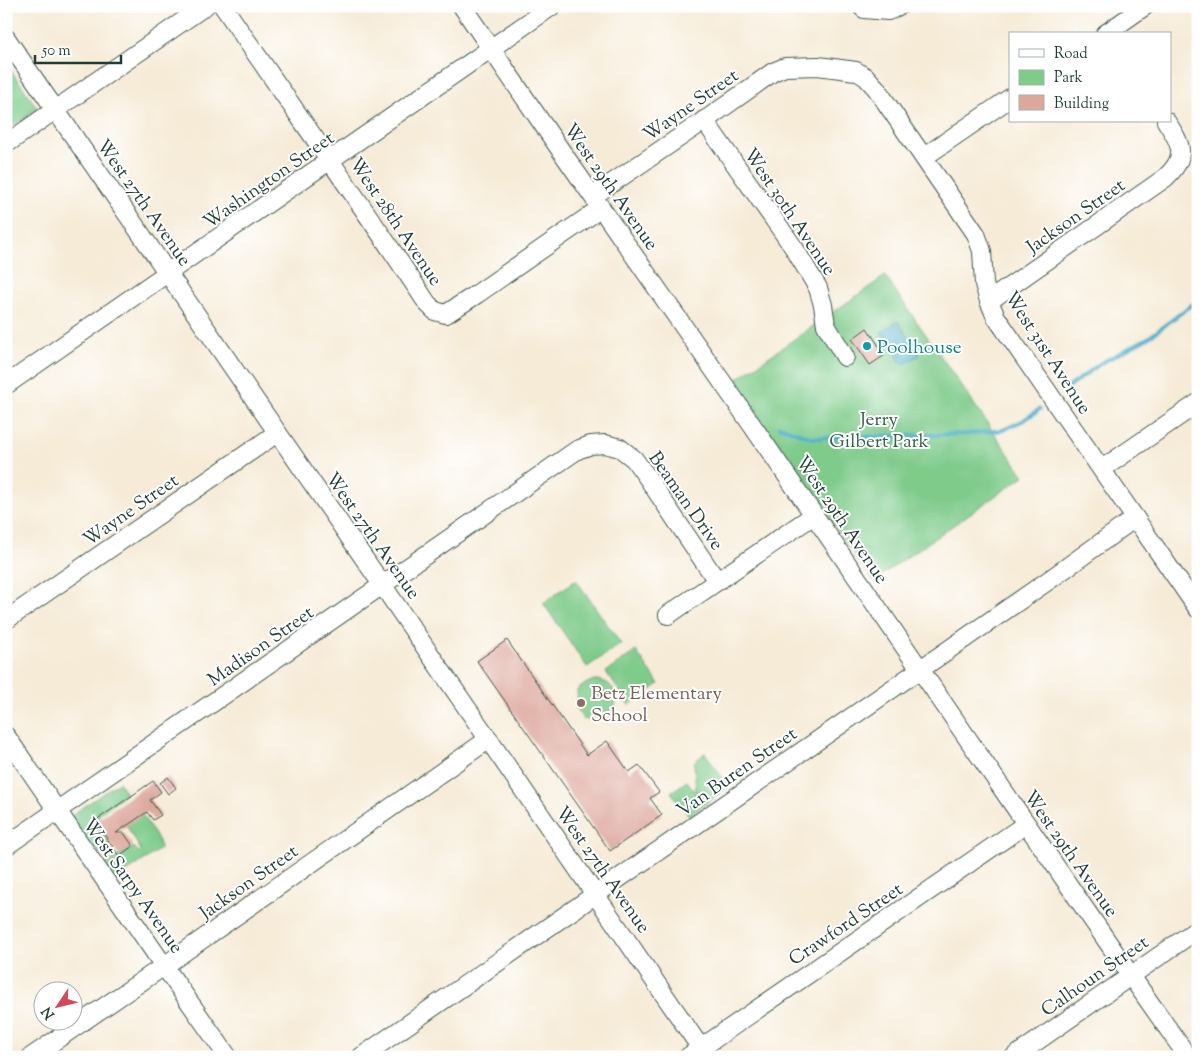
<svg xmlns="http://www.w3.org/2000/svg" width="1204" height="1063" viewBox="0 0 1204 1063" font-family="'Sorts Mill Goudy',serif">
	<style>
		.green { fill: #7ecb8a; stroke: #4e845f }
		.water { fill: #48acc8; stroke: #34747e }
		.lines { fill: none; stroke-linecap: round; stroke-linejoin: round }
		.stream { stroke: #48acc8; stroke-width: 4 }
		.building { fill: #dda79c }
		.minor-casing { stroke: #3f574c; stroke-width: 20 }
		.minor { stroke: #fff; stroke-width: 18 }
		.culture-dot { fill: #0f9aa8; stroke: #fff; stroke-width: 2 }
		.education-dot { fill: #8d6e63; stroke: #fff; stroke-width: 2 }
		.labels { text-anchor: middle; stroke-width: 4; stroke-linejoin: round; paint-order: stroke }
		.street-label { font-size: 19px; fill: #1f3d34; stroke: #fff }
		.culture-label { font-size: 19px; fill: #0d838f; stroke: #fff; text-anchor: start }
		.park-label { font-size: 19px; fill: #37604a; stroke: #fff }
		.education-label { font-size: 19px; fill: #785e54; stroke: #fff; text-anchor: start }
	</style>
	<rect width="100%" height="100%" fill="#fff"/>
	<filter id="ink" filterUnits="userSpaceOnUse"><feTurbulence type="fractalNoise" baseFrequency=".02" numOctaves="2"/><feDisplacementMap in="SourceGraphic" scale="10" xChannelSelector="R" yChannelSelector="G"/><feConvolveMatrix kernelMatrix="1 2 1 2 8 2 1 2 1" color-interpolation-filters="sRGB"/></filter>
	<filter id="wash" filterUnits="userSpaceOnUse"><feTurbulence type="fractalNoise" baseFrequency=".0096" numOctaves="4" result="noise"/><feDisplacementMap in="SourceGraphic" scale="20" xChannelSelector="R" yChannelSelector="G"/><feGaussianBlur stdDeviation="1.12" result="paint"/><feColorMatrix in="noise" values="0 0 0 0 0 0 0 0 0 0 0 0 0 0 0 0 0 1.4 0 .05"/><feComposite in="paint" operator="in"/></filter>
	<g filter="url(#wash)">
		<rect width="100%" height="100%" fill="#f6ebd7"/>
		<!-- green -->
		<g class="green">
			<polygon points="6,63 38,109 6,130"/>
			<polygon points="885,276 1024,476 873,581 734,381"/>
			<polygon points="576,580 621,644 587,667 543,603"/>
			<polygon points="636,651 659,684 629,705 606,672"/>
			<path d="M594 680C612 680 618 692 615 708L599 715 591 720 583 719 578 711 577 690 587 683Z"/>
			<polygon points="705,753 729,787 689,816 671,792 687,781 696,793 694,762"/>
			<path d="M119 782 126 794C116 800 108 808 99 814V817L95 821 111 845 100 853 95 855 69 817Z"/>
			<polygon points="139,813 143,816 159,841 160,849 114,881 104,867 107,863 134,847 139,852 141,850 126,825"/>
		</g>
		<!-- water -->
		<polygon class="water" points="898,321 920,355 903,365 881,332"/>
		<g class="lines">
			<!-- stream -->
			<g class="stream">
				<polyline points="1069,387 1101,363 1148,338 1198,300"/>
				<polyline points="779,426 813,438 967,434 1003,430 1024,420 1040,409"/>
			</g>
		</g>
		<g id="blocks">
			<!-- building -->
			<g class="building">
				<polygon points="867,328 885,355 870,365 852,339"/>
				<polygon points="507,640 587,755 607,741 629,772 639,765 659,792 650,798 662,815 610,851 477,661"/>
				<polygon points="168,777 176,788 168,794 160,783"/>
				<polygon points="153,781 161,792 150,800 161,815 153,820 147,812 116,833 124,833 133,846 119,856 95,821"/>
			</g>
		</g>
	</g>
	<g filter="url(#ink)">
		<use href="#blocks" fill-opacity="0" stroke="#3f574c" stroke-width="1"/>
		<g class="lines">
			<!-- minor casing -->
			<g class="minor-casing">
				<g id="minor">
					<path d="M223 6C291 106 361 203 427 303L435 311 446 314 477 294 601 208"/>
					<polyline points="462,6 548,132 734,399 1131,976 1188,1057"/>
					<polyline points="861,6 864,9 888,11 899,6"/>
					<polyline points="1105,34 1145,6"/>
					<polyline points="6,38 707,1057"/>
					<polyline points="704,120 794,248 818,288 823,305 826,325 845,357"/>
					<polyline points="6,144 205,6"/>
					<polyline points="924,157 1010,98"/>
					<polyline points="593,196 711,116 773,72 785,67 818,66 856,71 866,77 876,88 976,234 982,251 984,284 989,301 996,317 1198,609"/>
					<path d="M989 301 1165 178C1188 157 1182 145 1166 121"/>
					<polyline points="6,385 552,6"/>
					<polyline points="1102,469 1198,403"/>
					<polyline points="668,615 814,515"/>
					<polyline points="6,620 277,433"/>
					<polyline points="6,736 164,966 228,1057"/>
					<polyline points="6,846 577,450 591,445 605,444 620,448 634,459 647,477 717,581"/>
					<polyline points="31,1057 164,966 489,739"/>
					<polyline points="361,1057 1052,578 1135,518"/>
					<polyline points="688,1057 1026,824"/>
					<polyline points="1014,1057 1198,929"/>
				</g>
			</g>
			<!-- minor -->
			<use href="#minor" class="minor"/>
		</g>
	</g>
	<!-- markers -->
	<circle class="culture-dot" cx="867" cy="346" r="5"/>
	<circle class="education-dot" cx="581" cy="703" r="5"/>
	<g class="labels">
		<!-- street labels -->
		<g class="street-label">
			<text transform="translate(690 104) rotate(-35)" y="7">Wayne Street</text>
			<text transform="translate(268 179) rotate(-35)" y="7">Washington Street</text>
			<text transform="translate(612 186) rotate(55)" y="7">West 29th Avenue</text>
			<text transform="translate(145 202) rotate(55)" y="7">West 27th Avenue</text>
			<text transform="translate(791 211) rotate(56)" y="7">West 30th Avenue</text>
			<text transform="translate(1075 215) rotate(-35)" y="7">Jackson Street</text>
			<text transform="translate(397 221) rotate(56)" y="7">West 28th Avenue</text>
			<text transform="translate(1049 352) rotate(57)" y="7">West 31st Avenue</text>
			<text transform="translate(687 500) rotate(55)" y="7">Beaman Drive</text>
			<text transform="translate(130 509) rotate(-35)" y="7">Wayne Street</text>
			<text transform="translate(843 519) rotate(56)" y="7">West 29th Avenue</text>
			<text transform="translate(374 535) rotate(55)" y="7">West 27th Avenue</text>
			<text transform="translate(260 645) rotate(-35)" y="7">Madison Street</text>
			<text transform="translate(736 771) rotate(-35)" y="7">Van Buren Street</text>
			<text transform="translate(1072 853) rotate(55)" y="7">West 29th Avenue</text>
			<text transform="translate(604 869) rotate(55)" y="7">West 27th Avenue</text>
			<text transform="translate(248 881) rotate(-35)" y="7">Jackson Street</text>
			<text transform="translate(134 885) rotate(55)" y="7">West Sarpy Avenue</text>
			<text transform="translate(845 923) rotate(-34)" y="7">Crawford Street</text>
			<text transform="translate(1094 975) rotate(-35)" y="7">Calhoun Street</text>
		</g>
		<!-- culture labels -->
		<g class="culture-label">
			<text x="877" y="353">Poolhouse</text>
		</g>
		<!-- park labels -->
		<g class="park-label">
			<text x="879" y="425">Jerry<tspan x="879" dy="22">Gilbert Park</tspan></text>
		</g>
		<!-- education labels -->
		<g class="education-label">
			<text x="591" y="699">Betz Elementary<tspan x="591" dy="22">School</tspan></text>
		</g>
	</g>
	<!-- margin -->
	<rect width="1204" height="1063" fill="none" stroke="#fff" stroke-width="25"/>
	<!-- legend -->
	<rect x="1009" y="32" width="162" height="90" fill="#ffffff" stroke="#a5b1ae"/>
	<rect x="1019" y="49" width="25" height="8" fill="#ffffff" stroke="#a5b1ae"/>
	<text x="1054" y="58" font-size="15" fill="#1f3d34">Road</text>
	<rect x="1019" y="70" width="25" height="15" fill="#7ecb8a" stroke="#a5b1ae"/>
	<text x="1054" y="82" font-size="15" fill="#1f3d34">Park</text>
	<rect x="1019" y="95" width="25" height="15" fill="#dda79c" stroke="#a5b1ae"/>
	<text x="1054" y="108" font-size="15" fill="#1f3d34">Building</text>
	<!-- north arrow -->
	<g transform="translate(58 1006) rotate(235)"><circle r="24" fill="#ffffff" stroke="#a5b1ae"/>
	<path d="M0-4L9 19L0 12L-9 19Z" fill="#d1495b"/>
	<text y="-8" font-size="14" font-weight="bold" text-anchor="middle" fill="#1f3d34">N</text>
	</g>
	<!-- scale -->
	<path d="M35 55v8h86v-8" fill="none" stroke="#1f3d34" stroke-width="2.5"/>
	<text x="42" y="55" font-size="15" fill="#1f3d34" stroke="#ffffff" stroke-width="4" paint-order="stroke">50 m</text>
</svg>
